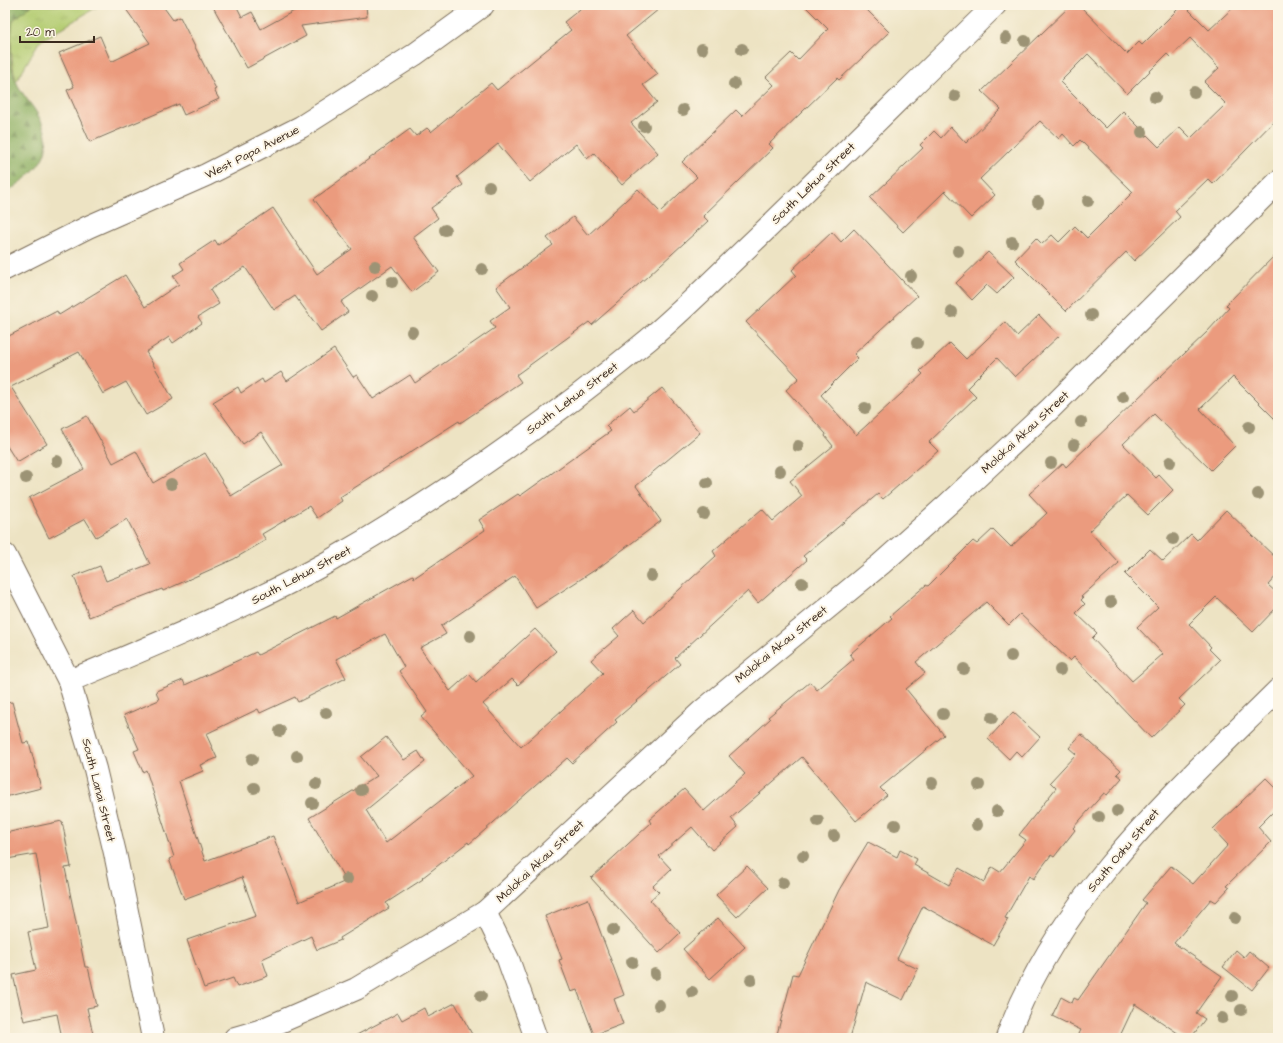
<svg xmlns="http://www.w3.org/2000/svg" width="1283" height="1043" viewBox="0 0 1283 1043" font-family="'Architects Daughter',sans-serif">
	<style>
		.grass { fill: url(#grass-tufts); stroke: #777b48 }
		.forest { fill: url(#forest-firs); stroke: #646d40 }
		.building { fill: #eb9b7e; fill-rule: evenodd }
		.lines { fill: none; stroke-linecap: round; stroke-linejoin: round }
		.minor-casing { stroke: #796b58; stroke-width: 24 }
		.tertiary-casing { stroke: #796b58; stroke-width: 24 }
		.minor { stroke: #fff; stroke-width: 22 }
		.tertiary { stroke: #fff; stroke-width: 22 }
		.tree { fill: #9c9374 }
		.labels { text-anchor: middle; stroke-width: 4; stroke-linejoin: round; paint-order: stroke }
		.street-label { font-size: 12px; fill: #3b2a1e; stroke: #fcf5e5 }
	</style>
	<defs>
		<pattern id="grass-tufts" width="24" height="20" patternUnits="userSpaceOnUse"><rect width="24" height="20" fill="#b3cc71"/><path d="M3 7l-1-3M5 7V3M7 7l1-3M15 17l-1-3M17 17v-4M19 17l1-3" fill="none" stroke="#9baf61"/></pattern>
		<pattern id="forest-firs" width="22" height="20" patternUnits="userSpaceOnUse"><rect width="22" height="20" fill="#8eb063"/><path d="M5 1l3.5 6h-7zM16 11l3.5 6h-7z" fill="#758f51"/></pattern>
	</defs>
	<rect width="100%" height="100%" fill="#fcf5e5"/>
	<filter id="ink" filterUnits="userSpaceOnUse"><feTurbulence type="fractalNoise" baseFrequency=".025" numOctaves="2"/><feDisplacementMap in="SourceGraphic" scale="8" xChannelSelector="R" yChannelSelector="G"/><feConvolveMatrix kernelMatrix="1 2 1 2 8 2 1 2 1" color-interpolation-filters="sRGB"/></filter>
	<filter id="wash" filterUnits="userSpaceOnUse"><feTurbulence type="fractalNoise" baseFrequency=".012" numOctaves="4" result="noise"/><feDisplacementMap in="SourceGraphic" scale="16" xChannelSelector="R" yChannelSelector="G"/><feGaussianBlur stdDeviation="0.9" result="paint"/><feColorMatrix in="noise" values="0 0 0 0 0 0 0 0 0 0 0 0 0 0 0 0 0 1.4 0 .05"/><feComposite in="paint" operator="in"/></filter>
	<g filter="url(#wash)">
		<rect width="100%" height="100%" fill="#ede3c3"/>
		<!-- grass -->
		<path class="grass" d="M32 5H100L39 42 16 82C11 60 10 42 13 20Z"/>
		<!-- forest -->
		<path class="forest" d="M5 5H32L13 20C10 40 8 61 16 81 21 94 33 105 39 117 60 155 33 173 5 194Z"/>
		<g id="blocks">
			<!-- building -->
			<g class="building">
				<polygon points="123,5 162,5 173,20 180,17 216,89 214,90 219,99 184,115 179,104 90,142 67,90 74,87 59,53 100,36 111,62 150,43"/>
				<polygon points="212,5 236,5 242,17 252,12 261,29 305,5 366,5 367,17 301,26 306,36 247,68"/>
				<polygon points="585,5 664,5 626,36 658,74 643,85 657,102 631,123 658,153 622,185 594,153 587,159 576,144 530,182 498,144 457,177 463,185 431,208 438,218 413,237 439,272 412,292 392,266 341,302 348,312 321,331 295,296 274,310 245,267 210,290 219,304 198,317 202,323 173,343 169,337 146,352 173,399 146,415 126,382 103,394 79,352 11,387 47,444 17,462 5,443 5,338 57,311 59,315 125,275 145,307 179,284 173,276 184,269 180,263 215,240 218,245 273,208 317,274 352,249 314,199 410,129 416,136 427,128 431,132 491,83 497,90 571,30 564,22"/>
				<polygon points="804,5 862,5 889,32 839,80 837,78 769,144 773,148 703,216 708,221 648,276 592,325 589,322 516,375 521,382 460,423 459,421 340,497 342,501 317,518 309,506 262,534 266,540 234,559 163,591 162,589 89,617 74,576 100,566 106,581 150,564 127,519 96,537 85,519 49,538 29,498 84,469 62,429 87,416 113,463 136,451 153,483 205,453 231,496 283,465 261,432 243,444 213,402 238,387 241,393 262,379 264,383 281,372 287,381 334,349 353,377 357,375 373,399 410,375 415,383 495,328 490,321 510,307 496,287 553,245 547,238 573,217 588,235 638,189 660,212 697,177 682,162 736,110 742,116 774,85 766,77 791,53 798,60 828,29"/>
				<path d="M1071 5H1079L1127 54 1139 42 1142 45 1182 5H1184L1209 30 1236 5H1278V117L1213 184 1208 179 1175 211 1180 217 1134 261 1126 252 1066 311 1015 260 1036 238 1042 244 1052 235 1059 242 1075 226 1087 238 1133 192 1080 140 1074 146 1063 134 1059 139 1040 121 980 179 995 195 971 218 945 191 903 232 870 198 923 148 920 145 934 131 941 138 951 127 966 143 1001 109 982 91ZM1190 38 1219 68 1204 82 1226 104 1191 138 1180 127 1159 147 1123 111 1106 128 1060 82 1088 54 1127 94 1167 54 1170 57Z"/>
				<path d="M854 229 917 296 854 354 858 358 821 395 856 435 923 374 920 371 950 343 966 359 1005 322 1017 336 1039 315 1059 336 1015 377 997 358 967 388 976 397 929 442 938 451 883 499 878 494 803 556 807 560 758 603 748 591 675 658 680 664 615 720 617 722 572 763 567 758 469 844 468 842 422 878 423 879 386 903 389 908 340 938 341 940 317 950 311 936 262 959 268 976 237 987 233 978 204 988 187 940 256 916 242 877 184 899 169 859 174 857 146 770 143 772 134 751 139 749 124 715 159 700 156 691 183 680 185 685 256 652 258 655 335 616 336 618 413 575 414 578 485 530 479 520 518 494 520 496 611 431 606 426 630 406 634 411 662 388 700 433 636 486 661 521 601 566 536 608 515 576 441 626 446 634 420 648 450 691 469 674 476 682 535 629 556 651 518 685 512 679 483 704 521 747 603 673 591 660 619 636 613 629 634 610 644 622 716 556 713 551 762 509 773 521 802 496 790 481 833 446 825 436 826 434 786 390 799 378 746 322 796 275 792 270 832 232 841 242ZM385 634 404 667 399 671 427 712 421 717 472 776 386 843 366 810 425 762 418 751 404 760 386 737 361 757 377 776 309 818 346 881 299 902 273 836 205 861 179 781 203 771 200 765 217 758 206 734 258 709 260 713 295 697 298 702 346 678 336 659Z"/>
				<polygon points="988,252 1014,277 997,294 987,285 972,300 956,283"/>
				<polygon points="1278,252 1278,422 1233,377 1200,409 1235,446 1211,470 1154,414 1123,444 1156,478 1159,475 1173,490 1148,515 1127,495 1089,531 1119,563 1081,597 1083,598 1081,600 1085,604 1076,613 1097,633 1092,638 1132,681 1163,654 1137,627 1158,607 1125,574 1150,549 1163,561 1191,534 1197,540 1226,510 1278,560 1278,574 1268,585 1278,594 1278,606 1253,632 1216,597 1189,624 1211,647 1209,649 1220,660 1179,699 1185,705 1151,738 1074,657 1070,661 1020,614 1009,625 986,602 916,662 925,673 906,689 944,735 880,788 887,795 856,821 802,757 731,818 738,827 712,850 692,827 659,856 671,869 653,886 659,892 650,900 680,933 659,953 591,878 651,823 649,820 684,789 704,811 745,774 729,756 770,719 768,717 810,682 817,690 854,659 850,654 892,618 890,616 926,585 928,586 973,541 977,544 993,529 1011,547 1047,513 1029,494 1063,463 1066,467 1207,332 1229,308 1226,305"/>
				<polygon points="12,702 23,743 29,742 41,788 5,797 5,703"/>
				<polygon points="1013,712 1040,737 1022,757 1016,751 1009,759 988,739"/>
				<polygon points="1081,734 1121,770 1117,774 1122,778 1107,795 1104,793 1073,828 1075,830 1054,857 1051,855 1033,879 1029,876 1005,918 1008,919 993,945 923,906 897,959 918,969 903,1000 866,982 850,1038 776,1038 793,974 798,975 839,890 868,842 897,857 900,850 917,859 914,865 949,885 959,868 984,882 992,867 1000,872 1026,840 1019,835 1056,788 1050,782 1076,754 1069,748"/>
				<polygon points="1266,778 1278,790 1278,807 1258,827 1271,842 1226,886 1229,888 1216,902 1211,899 1174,943 1222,976 1196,1013 1205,1019 1191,1038 1185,1038 1135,1004 1119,1038 1077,1038 1081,1030 1052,1016 1061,997 1072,1003 1074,998 1078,1000 1146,903 1142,900 1171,866 1193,884 1228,845 1213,829"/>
				<polygon points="62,821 71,867 65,868 85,967 88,967 97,1006 87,1008 93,1034 74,1038 62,1038 57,1014 24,1021 13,975 36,970 28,932 49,928 36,854 7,859 5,849 5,833"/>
				<polygon points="747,866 768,888 737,917 716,895"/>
				<polygon points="588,899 624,995 614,999 623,1024 594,1035 577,990 571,992 559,960 562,959 545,916"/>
				<polygon points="718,918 745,947 710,979 683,949"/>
				<polygon points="1236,950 1244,957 1249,951 1269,968 1252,990 1223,967"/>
				<polygon points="455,1003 474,1038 351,1038 398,1013 402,1020 424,1008 428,1017"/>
			</g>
		</g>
	</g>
	<g filter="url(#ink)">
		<use href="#blocks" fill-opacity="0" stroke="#796b58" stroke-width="1"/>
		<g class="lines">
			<!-- minor casing -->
			<g class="minor-casing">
				<g id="minor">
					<polyline points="5,555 69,681 95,769 115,853 153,1038"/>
					<path d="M69 681C157 644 245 608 328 562 441 498 548 422 648 340 685 309 719 274 754 241 835 163 915 83 995 5"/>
					<polyline points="485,912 508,959 536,1038"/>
					<polyline points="235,1038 259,1031 356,989 485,912 702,711 881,564 947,505 1051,408 1278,182"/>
					<path d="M1007 1038C1058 897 1174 793 1278 690"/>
				</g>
			</g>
			<!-- tertiary casing -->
			<g class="tertiary-casing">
				<polyline id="tertiary" points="5,269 88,227 206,175 301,127 414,55 483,5"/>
			</g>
			<!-- minor -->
			<use href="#minor" class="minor"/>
			<!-- tertiary -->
			<use href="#tertiary" class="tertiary"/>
		</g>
		<!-- trees -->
		<g class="tree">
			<circle cx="1006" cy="38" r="6"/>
			<circle cx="1025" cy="41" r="6"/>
			<circle cx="702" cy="49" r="6"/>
			<circle cx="742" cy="49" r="6"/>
			<circle cx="734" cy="84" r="6"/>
			<circle cx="1194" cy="92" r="6"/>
			<circle cx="955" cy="96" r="6"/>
			<circle cx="1155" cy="97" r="6"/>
			<circle cx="683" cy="110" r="6"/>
			<circle cx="644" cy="126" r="6"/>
			<circle cx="1142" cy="132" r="6"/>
			<circle cx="489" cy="187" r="6"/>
			<circle cx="1088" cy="201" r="6"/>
			<circle cx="1038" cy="202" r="6"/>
			<circle cx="445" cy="230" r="6"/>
			<circle cx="1012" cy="242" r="6"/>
			<circle cx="958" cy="251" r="6"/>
			<circle cx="375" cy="266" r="6"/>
			<circle cx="482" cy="269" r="6"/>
			<circle cx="911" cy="276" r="6"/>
			<circle cx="392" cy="282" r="6"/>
			<circle cx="372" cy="296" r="6"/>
			<circle cx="952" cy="312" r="6"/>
			<circle cx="1091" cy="315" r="6"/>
			<circle cx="412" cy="332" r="6"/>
			<circle cx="917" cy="343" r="6"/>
			<circle cx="1123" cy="397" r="6"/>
			<circle cx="865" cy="408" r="6"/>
			<circle cx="1081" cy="422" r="6"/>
			<circle cx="1249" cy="427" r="6"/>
			<circle cx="1074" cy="445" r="6"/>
			<circle cx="798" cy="446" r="6"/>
			<circle cx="57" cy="461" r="6"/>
			<circle cx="1170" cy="462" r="6"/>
			<circle cx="1051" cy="463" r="6"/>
			<circle cx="780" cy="471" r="6"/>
			<circle cx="26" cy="478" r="6"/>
			<circle cx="707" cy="483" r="6"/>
			<circle cx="171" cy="484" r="6"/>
			<circle cx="1258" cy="494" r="6"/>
			<circle cx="704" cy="514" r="6"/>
			<circle cx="1173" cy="539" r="6"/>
			<circle cx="651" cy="576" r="6"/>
			<circle cx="802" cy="583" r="6"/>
			<circle cx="1111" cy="602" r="6"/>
			<circle cx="470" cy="636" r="6"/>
			<circle cx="1011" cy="656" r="6"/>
			<circle cx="964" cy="669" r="6"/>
			<circle cx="1060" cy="670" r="6"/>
			<circle cx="326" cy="713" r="6"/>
			<circle cx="943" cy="714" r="6"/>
			<circle cx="992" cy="718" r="6"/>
			<circle cx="280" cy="731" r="6"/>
			<circle cx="297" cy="756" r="6"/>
			<circle cx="252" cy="759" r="6"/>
			<circle cx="932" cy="783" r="6"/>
			<circle cx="316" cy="784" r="6"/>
			<circle cx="979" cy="785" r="6"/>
			<circle cx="254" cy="788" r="6"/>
			<circle cx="361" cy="790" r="6"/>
			<circle cx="312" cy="803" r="6"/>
			<circle cx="997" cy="811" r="6"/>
			<circle cx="1117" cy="811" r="6"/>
			<circle cx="1099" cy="817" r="6"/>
			<circle cx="818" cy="821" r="6"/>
			<circle cx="895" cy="825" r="6"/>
			<circle cx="977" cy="825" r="6"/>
			<circle cx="834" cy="836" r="6"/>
			<circle cx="803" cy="856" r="6"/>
			<circle cx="347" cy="879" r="6"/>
			<circle cx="783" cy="883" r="6"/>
			<circle cx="1235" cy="918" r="6"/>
			<circle cx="613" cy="930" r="6"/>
			<circle cx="632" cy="962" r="6"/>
			<circle cx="655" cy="974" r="6"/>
			<circle cx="751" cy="980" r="6"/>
			<circle cx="692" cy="992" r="6"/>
			<circle cx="481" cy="996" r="6"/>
			<circle cx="1232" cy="996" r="6"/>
			<circle cx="659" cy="1005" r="6"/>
			<circle cx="1241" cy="1010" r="6"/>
			<circle cx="1222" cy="1018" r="6"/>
		</g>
	</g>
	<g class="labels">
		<!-- street labels -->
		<g class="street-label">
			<text transform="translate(252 152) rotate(-27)" y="4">West Papa Avenue</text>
			<text transform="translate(813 183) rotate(-44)" y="4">South Lehua Street</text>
			<text transform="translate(572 398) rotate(-37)" y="4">South Lehua Street</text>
			<text transform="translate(1025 432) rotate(-43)" y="4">Molokai Akau Street</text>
			<text transform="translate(301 575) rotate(-28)" y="4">South Lehua Street</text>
			<text transform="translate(781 644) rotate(-39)" y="4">Molokai Akau Street</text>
			<text transform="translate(99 790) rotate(76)" y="4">South Lanai Street</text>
			<text transform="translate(1123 850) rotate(-50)" y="4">South Oahu Street</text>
			<text transform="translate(540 861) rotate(-43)" y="4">Molokai Akau Street</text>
		</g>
	</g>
	<!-- margin -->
	<rect width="1283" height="1043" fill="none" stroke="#fcf5e5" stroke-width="20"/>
	<!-- scale -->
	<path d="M20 36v6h74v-6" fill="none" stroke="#3b2a1e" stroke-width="2"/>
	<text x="26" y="36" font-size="12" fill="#3b2a1e" stroke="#fcf5e5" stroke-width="3" paint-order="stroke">20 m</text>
</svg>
